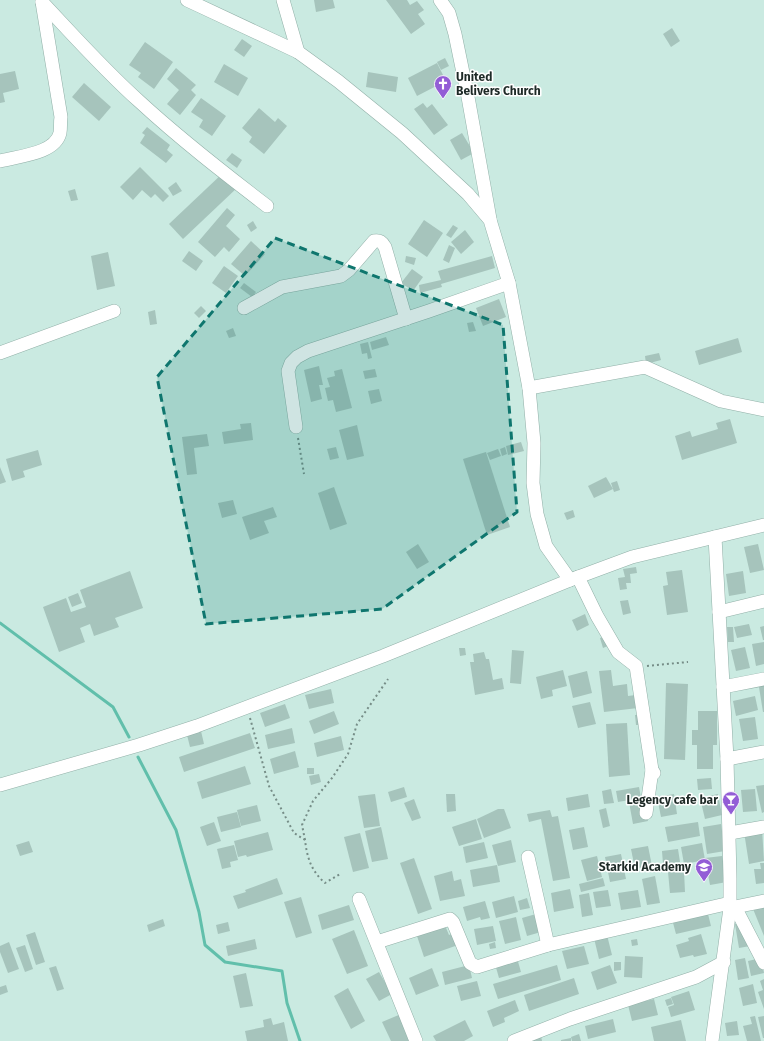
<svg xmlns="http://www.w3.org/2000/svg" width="764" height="1041" viewBox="0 0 764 1041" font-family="'Fira Sans',sans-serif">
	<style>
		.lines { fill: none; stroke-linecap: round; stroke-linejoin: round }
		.stream { stroke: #61bfab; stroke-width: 3 }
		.building { fill: #a6c4bc }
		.minor-casing { stroke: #92b0a8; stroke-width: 14 }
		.path { stroke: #768d87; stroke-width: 2; stroke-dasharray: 2 3; stroke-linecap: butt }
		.minor { stroke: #fff; stroke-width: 13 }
		.marked { fill: #0f766e; fill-opacity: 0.2; stroke: #0f766e; stroke-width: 3; stroke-dasharray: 8 5; stroke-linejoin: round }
		.labels { text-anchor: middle; stroke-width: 3; stroke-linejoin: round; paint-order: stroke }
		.poi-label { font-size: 12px; font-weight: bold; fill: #1e2a27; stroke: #fff; text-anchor: end }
	</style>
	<rect width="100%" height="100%" fill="#caeae1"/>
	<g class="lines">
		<!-- stream -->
		<g class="stream">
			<polyline points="0,623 113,707 129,737"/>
			<polyline points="138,757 176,830 199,912 205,945 225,962 282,971 287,1003 300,1041"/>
		</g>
	</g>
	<!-- building -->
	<g class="building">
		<polygon points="314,0 333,0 335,8 316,12"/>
		<polygon points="386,0 407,0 410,5 417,1 424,10 418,14 425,24 411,34"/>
		<polygon points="672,28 680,41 671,47 663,34"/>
		<polygon points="242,39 252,46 244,57 234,50"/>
		<polygon points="145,42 173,62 154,89 138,77 141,73 129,65"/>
		<polygon points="445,58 449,66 441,70 437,62"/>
		<polygon points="437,63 446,81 417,96 408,78"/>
		<polygon points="224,64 248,78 238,96 214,82"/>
		<polygon points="176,68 196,85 191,90 196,95 180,115 167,104 179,90 167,79"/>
		<polygon points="15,71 19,89 3,93 5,102 0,103 0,74"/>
		<polygon points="368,72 398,77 396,92 366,87"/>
		<polygon points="84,83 111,107 99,121 72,97"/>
		<polygon points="201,98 226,116 212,136 199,127 203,120 191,112"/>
		<polygon points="423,103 427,108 432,104 448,125 434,135 414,109"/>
		<polygon points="259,108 275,122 278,118 287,126 264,154 249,142 252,137 242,128"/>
		<polygon points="147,127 170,145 167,150 173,155 166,163 140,143 145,135 142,133"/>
		<polygon points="462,133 474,153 461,160 450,140"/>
		<polygon points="232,153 242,160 237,168 226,160"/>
		<polygon points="140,167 169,196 163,202 155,194 151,198 142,190 133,200 120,187"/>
		<polygon points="224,172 238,187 183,239 169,224"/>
		<polygon points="176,182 182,191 173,196 168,188"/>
		<polygon points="75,189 78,200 71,201 68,191"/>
		<polygon points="227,208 235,215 226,226 240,239 229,252 224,247 215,257 198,242"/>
		<polygon points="424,220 443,233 427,257 408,244"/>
		<polygon points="253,221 257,228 251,232 247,225"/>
		<polygon points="453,225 458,228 451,238 446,235"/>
		<polygon points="465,230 474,242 461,254 451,242"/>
		<polygon points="251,241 265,254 245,276 231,264"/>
		<polygon points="449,245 455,248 449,263 443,260"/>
		<polygon points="189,251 203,261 196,271 182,261"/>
		<polygon points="108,252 115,286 97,290 91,256"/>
		<polygon points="406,256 416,258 414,265 405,262"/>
		<polygon points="492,256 495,268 441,284 442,287 420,293 419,285 441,280 438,271"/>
		<polygon points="224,266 238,276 226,293 212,283"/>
		<polygon points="412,269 423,277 413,291 401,283"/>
		<polygon points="244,283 256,292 252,297 240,288"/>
		<polygon points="499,299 506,317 483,326 476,308"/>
		<polygon points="201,306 206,311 199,318 194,313"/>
		<polygon points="155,310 157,324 150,325 148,312"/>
		<polygon points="473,322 476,331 469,332 467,323"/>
		<polygon points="233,328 236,336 229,338 226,331"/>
		<polygon points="386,337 389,345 372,350 370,342"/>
		<polygon points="738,338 742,352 699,365 695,351"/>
		<polygon points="368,342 372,358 368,359 367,353 362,354 360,344"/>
		<polygon points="659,353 661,360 646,364 645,356"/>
		<polygon points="319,366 323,385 319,385 322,399 311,402 304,370"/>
		<polygon points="342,369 352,408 336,412 333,400 328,401 325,388 330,387 327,378 335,376 334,371"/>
		<polygon points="375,369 377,377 365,379 363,371"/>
		<polygon points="379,389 382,401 371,404 368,391"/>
		<polygon points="730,419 737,443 682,460 675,436 690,431 692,437 718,429 716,423"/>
		<polygon points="251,423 253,440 224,444 222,432 241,429 240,424"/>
		<polygon points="357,425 364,456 347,460 339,430"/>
		<polygon points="207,434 209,446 194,448 197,474 187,475 182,437"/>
		<polygon points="521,442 524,451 508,455 506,446"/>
		<polygon points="336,447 339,458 330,460 327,449"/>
		<polygon points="505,447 507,454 502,456 500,449"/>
		<polygon points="498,449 501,456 490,460 487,453"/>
		<polygon points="38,450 42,465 23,471 25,477 12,481 6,459"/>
		<polygon points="486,452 510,527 487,535 463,459"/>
		<polygon points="0,467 6,482 0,484"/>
		<polygon points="606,477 613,489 594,498 588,486"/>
		<polygon points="617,481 620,490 614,492 611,483"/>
		<polygon points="334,487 347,524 330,530 318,493"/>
		<polygon points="233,500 237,514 222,518 218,503"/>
		<polygon points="273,507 277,517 264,521 269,533 250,540 242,517"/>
		<polygon points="573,510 575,517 567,520 564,513"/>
		<polygon points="418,544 429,562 417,569 406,552"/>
		<polygon points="758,544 764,570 750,573 744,547"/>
		<polygon points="636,567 637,573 630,574 631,583 626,583 627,589 620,590 618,578 625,577 623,569"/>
		<polygon points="682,570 688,612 667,615 663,586 668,585 666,572"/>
		<polygon points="130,571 143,608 115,618 119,627 94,636 90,624 80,628 85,642 59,652 43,607 66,598 71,612 86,607 80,590"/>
		<polygon points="743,571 746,593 729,596 726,574"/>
		<polygon points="78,593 82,603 72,607 68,597"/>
		<polygon points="628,600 631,613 623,615 620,601"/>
		<polygon points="585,614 589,625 577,631 572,620"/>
		<polygon points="749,624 752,635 737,638 734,627"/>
		<polygon points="764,626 764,640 763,640 760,627"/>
		<polygon points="727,627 733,627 734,642 728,642"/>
		<polygon points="607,636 610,645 603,648 600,638"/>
		<polygon points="764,642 764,664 756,666 752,644"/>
		<polygon points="745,647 750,668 736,671 731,650"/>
		<polygon points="459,648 465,648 466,655 460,656"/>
		<polygon points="512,650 524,651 521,684 510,683"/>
		<polygon points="484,652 486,659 489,659 493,680 502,678 504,689 475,695 470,662 474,662 473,654"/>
		<polygon points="563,670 567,686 552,690 553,696 541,699 536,677"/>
		<polygon points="611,670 613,686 627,684 628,696 636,695 638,708 604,712 599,671"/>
		<polygon points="587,671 592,693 573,698 568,676"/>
		<polygon points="764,680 764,712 763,712 758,681"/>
		<polygon points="666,683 688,684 685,760 664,759"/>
		<polygon points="331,689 334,703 309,709 305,695"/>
		<polygon points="755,696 758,710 736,716 733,701"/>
		<polygon points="590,702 596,724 578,728 572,706"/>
		<polygon points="285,704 290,718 265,727 260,713"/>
		<polygon points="334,711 339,724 314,734 309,721"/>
		<polygon points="698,711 717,711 717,745 713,745 713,769 697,769 697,745 692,745 692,730 698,730"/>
		<polygon points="635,715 644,715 645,725 636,725"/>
		<polygon points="755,717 758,739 743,741 739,719"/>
		<polygon points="627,723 630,775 609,777 606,724"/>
		<polygon points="292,728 295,743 268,749 265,735"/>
		<polygon points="201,731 204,744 190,747 187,735"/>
		<polygon points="250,733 255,748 184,772 179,757"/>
		<polygon points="341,736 344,750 317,757 314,743"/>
		<polygon points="295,751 299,767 274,774 270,759"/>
		<polygon points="245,766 251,784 202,799 197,782"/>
		<rect x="307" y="768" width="7" height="6"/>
		<polygon points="319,774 321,782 311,785 309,776"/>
		<polygon points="711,778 712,789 698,790 697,779"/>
		<polygon points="764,785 764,812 762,813 756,786"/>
		<polygon points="404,787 407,797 391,802 388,792"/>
		<polygon points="639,787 641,798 618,802 616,791"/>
		<polygon points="611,789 614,803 604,804 602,791"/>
		<polygon points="755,789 757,811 743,812 741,790"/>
		<polygon points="375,794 380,826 364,828 358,796"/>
		<polygon points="446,794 455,794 456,811 447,812"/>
		<polygon points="588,794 590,807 568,811 566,798"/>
		<polygon points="674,794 677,814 661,817 657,797"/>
		<polygon points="718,794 722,815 705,819 700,798"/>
		<polygon points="414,799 421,818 412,821 404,803"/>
		<polygon points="644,799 648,821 633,824 629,802"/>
		<polygon points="257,805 261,821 241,826 237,810"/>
		<polygon points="606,808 610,826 603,828 599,810"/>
		<polygon points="498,809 504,809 511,828 484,838 477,819"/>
		<polygon points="550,810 552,817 558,816 570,878 553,881 541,819 529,822 527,814"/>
		<polygon points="237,812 241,827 221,832 217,817"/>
		<polygon points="476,819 482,839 459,846 452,827"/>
		<polygon points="214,822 221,841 207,846 200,827"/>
		<polygon points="698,822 700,836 668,842 665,827"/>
		<polygon points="721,824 725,851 707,854 703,827"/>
		<polygon points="381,827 388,859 372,862 365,831"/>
		<polygon points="584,827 588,847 573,850 569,830"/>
		<polygon points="762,829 764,861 749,864 744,832"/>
		<polygon points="268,832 273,850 247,857 246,855 238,857 234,841"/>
		<polygon points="360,833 369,868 353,872 344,837"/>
		<polygon points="511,840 516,862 498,866 492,845"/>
		<polygon points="29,841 33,852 20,856 16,845"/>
		<polygon points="484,842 488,858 466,863 463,847"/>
		<polygon points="702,843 705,860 684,864 681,847"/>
		<polygon points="234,845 238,860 230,862 231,867 222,869 217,849"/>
		<polygon points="648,846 652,866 635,869 631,849"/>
		<polygon points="678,849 680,862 663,864 662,851"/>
		<polygon points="621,854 626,879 610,882 605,857"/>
		<polygon points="597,856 602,877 587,881 581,860"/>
		<polygon points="722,856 727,882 710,885 705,858"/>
		<polygon points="414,858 432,909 418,914 400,863"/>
		<polygon points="760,863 764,863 764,883 756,884 754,869 761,869"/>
		<polygon points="497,865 500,882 473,887 470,870"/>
		<polygon points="452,871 454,881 461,879 465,896 440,901 434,876"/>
		<polygon points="684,871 685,892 670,893 668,872"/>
		<polygon points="655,876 660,903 647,905 642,879"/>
		<polygon points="277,878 283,894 238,909 233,896 246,892 245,890"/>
		<polygon points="603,878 605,886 581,892 579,884"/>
		<polygon points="570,889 574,908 554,912 551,893"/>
		<polygon points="608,890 611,906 596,908 593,892"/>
		<polygon points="638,890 641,907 621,910 618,893"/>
		<polygon points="589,893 593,915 582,917 579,895"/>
		<polygon points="514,896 518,912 496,918 492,902"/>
		<polygon points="301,897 312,933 296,938 284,902"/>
		<polygon points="527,898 530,908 520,910 518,901"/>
		<polygon points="764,898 764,936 751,904"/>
		<polygon points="485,901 490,918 481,920 480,917 467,921 463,907"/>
		<polygon points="349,905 354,920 322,930 318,915"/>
		<polygon points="707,910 711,926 676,934 672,919"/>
		<polygon points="536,914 541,932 527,936 522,918"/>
		<polygon points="516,917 521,940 505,944 499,921"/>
		<polygon points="163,919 165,926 149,932 147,925"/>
		<polygon points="228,922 230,931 218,934 216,925"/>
		<polygon points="746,922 750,946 739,948 735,924"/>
		<polygon points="444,923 449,935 454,933 458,945 424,957 416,933"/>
		<polygon points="493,926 496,941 477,945 474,929"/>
		<polygon points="354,930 368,966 347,974 332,939"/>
		<polygon points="606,931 612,955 599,959 593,934"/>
		<polygon points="35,932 45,962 36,965 26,935"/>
		<polygon points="701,934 707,954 694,957 693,955 680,958 676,945 689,941 688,938"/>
		<polygon points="255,939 257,949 228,956 226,946"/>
		<polygon points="637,939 638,945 632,946 631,940"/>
		<polygon points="9,942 19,969 8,973 0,952 0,946"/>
		<polygon points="495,942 496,948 490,949 489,944"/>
		<polygon points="25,945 33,969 25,972 16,948"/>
		<polygon points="584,946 589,964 567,969 562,951"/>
		<polygon points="625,956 643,957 642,978 624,977"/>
		<polygon points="517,958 521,972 499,978 495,964"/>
		<polygon points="745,958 749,978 738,980 735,960"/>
		<polygon points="761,958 764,973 751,976 748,961"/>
		<polygon points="614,962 621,962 621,970 614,971"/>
		<polygon points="469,965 472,978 445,985 442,972"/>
		<polygon points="557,965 561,980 498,999 493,984"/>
		<polygon points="610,965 617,983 597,990 591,972"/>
		<polygon points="56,966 64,989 57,991 49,968"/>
		<polygon points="432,968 439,986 416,995 409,978"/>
		<polygon points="379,972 392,994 379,1001 366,979"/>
		<polygon points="246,973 253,1006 240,1008 233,976"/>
		<polygon points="574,978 579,994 529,1011 524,995"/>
		<polygon points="764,979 764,1009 758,992 763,990 760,981"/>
		<polygon points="477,981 481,996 461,1001 457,986"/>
		<polygon points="753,984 757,1003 743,1006 739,988"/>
		<polygon points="6,985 8,992 0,995 0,987"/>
		<polygon points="348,988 365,1021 351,1029 334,996"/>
		<polygon points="689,991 695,1010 671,1017 668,1007 674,1005 671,997"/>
		<polygon points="671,998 673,1004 667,1006 665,1000"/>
		<polygon points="654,999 658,1015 632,1021 628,1005"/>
		<polygon points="515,1000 519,1011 504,1018 505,1022 493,1027 487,1011"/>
		<polygon points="401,1014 411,1041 391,1041 382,1022"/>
		<polygon points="755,1016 761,1041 747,1041 743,1026 752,1024 750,1017"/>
		<polygon points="764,1016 764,1038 763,1038 758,1017"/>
		<polygon points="271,1018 273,1025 284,1022 288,1041 247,1041 245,1031 264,1027 263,1020"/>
		<polygon points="613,1019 616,1032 588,1039 585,1026"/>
		<polygon points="465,1020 473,1036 464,1041 436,1041 433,1036"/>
		<polygon points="681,1020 686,1041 654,1041 651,1027"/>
		<polygon points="737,1021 739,1035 727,1036 725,1023"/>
		<polygon points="579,1034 581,1041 572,1041 571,1037"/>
		<polygon points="541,1036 542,1041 523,1041"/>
		<polygon points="571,1038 571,1041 561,1041 561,1040"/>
	</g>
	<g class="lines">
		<!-- minor casing -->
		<g class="minor-casing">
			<g id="minor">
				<polyline points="187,0 298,52 338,81 402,133 468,194 490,220 509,283 529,388 534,443 533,483 537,514 546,546 570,580"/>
				<polyline points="283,0 298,52"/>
				<polyline points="440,0 449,13 455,34 468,97 490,219"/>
				<path d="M42 2C74 36 105 71 140 102 180 139 224 173 267 206"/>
				<path d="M0 161C18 156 55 154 60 133 61 128 60 122 61 117L42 2"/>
				<path d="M244 308 282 287 341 276 349 270 374 241C380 240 382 242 385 247L406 319"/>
				<polyline points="0,353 114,311"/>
				<polyline points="529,388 645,367 721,401 764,410"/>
				<polyline points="296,427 288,371 291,363 297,357 308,351 429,311 509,283"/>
				<polyline points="578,577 597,616 618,652 636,666 652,770 654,773"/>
				<polyline points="719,612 764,601"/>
				<polyline points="723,687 764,679"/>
				<polyline points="727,759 764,752"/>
				<polyline points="0,785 139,745 197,726 383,656 570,580 632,557 764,525"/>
				<polyline points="646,813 652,770"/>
				<polyline points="730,833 764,827"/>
				<polyline points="528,857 548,945"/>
				<polyline points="359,899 416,1041"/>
				<polyline points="735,907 764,963"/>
				<polyline points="730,908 764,901"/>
				<polyline points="377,942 450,919 453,922 470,963 477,967 548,945 730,903"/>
				<polyline points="514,1041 570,1019 696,977 724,962"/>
				<polyline points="712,1041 730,908 730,878 727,759 715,537"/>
			</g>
		</g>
		<!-- path -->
		<g class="path">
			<polyline points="298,438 304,474"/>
			<polyline points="647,666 688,662"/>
			<path d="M250 718 269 786 294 833 305 840C307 857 311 871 325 883L340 874"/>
			<polyline points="305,840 302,825 313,801 332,778 348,754 357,724 388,679"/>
		</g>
		<!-- minor -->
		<use href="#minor" class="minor"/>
	</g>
	<!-- marked area -->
	<path class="marked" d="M275 238 503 325 517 512 382 609 206 624 157 377Z"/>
	<!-- icons -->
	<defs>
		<g id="church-pin" transform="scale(0.9)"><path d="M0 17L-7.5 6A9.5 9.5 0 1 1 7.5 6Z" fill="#935dd6" stroke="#fff"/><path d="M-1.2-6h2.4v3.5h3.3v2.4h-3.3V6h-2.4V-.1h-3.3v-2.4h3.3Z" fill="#fff"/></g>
		<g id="bar-pin" transform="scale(0.9)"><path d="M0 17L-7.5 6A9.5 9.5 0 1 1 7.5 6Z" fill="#935dd6" stroke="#fff"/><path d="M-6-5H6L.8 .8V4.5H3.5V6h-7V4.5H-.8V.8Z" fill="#fff"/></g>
		<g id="school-pin" transform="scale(0.9)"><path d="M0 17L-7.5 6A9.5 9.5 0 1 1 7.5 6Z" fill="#935dd6" stroke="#fff"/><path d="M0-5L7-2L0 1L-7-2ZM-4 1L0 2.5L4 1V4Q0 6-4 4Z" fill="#fff"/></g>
	</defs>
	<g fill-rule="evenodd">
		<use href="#church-pin" x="443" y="84"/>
		<use href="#bar-pin" x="731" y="800"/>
		<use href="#school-pin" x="704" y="867"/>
	</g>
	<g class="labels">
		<!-- poi labels -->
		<g class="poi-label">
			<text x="456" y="81" text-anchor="start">United<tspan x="456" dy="14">Belivers Church</tspan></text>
			<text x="718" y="804">Legency cafe bar</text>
			<text x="691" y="871">Starkid Academy</text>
		</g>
	</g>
</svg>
